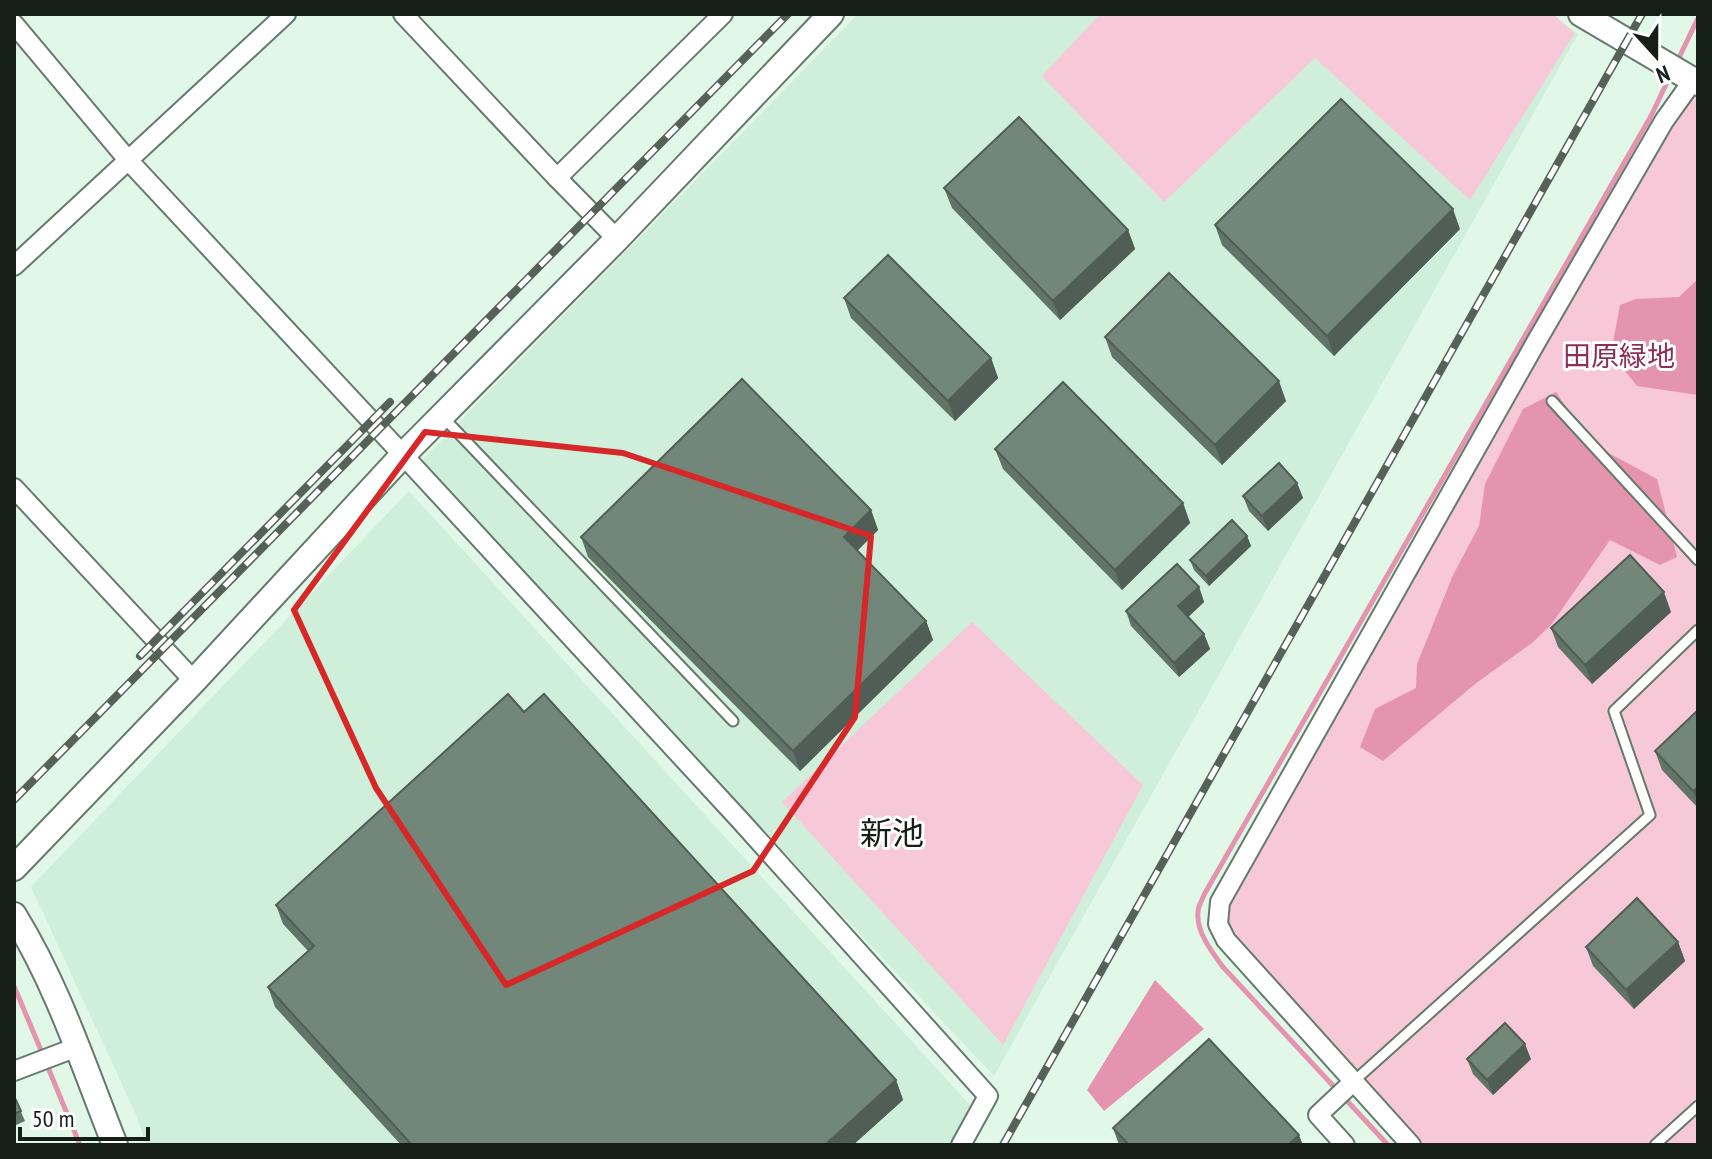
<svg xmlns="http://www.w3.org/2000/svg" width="1712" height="1159" viewBox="0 0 1712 1159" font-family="'PT Sans Narrow','Noto Sans JP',sans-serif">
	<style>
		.built { fill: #d0efda }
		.green { fill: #f7c8d7 }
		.water { fill: #e594b0 }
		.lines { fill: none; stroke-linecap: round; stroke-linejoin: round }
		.stream { stroke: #e594b0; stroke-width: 5 }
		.service-casing { stroke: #657a6c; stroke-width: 13 }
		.minor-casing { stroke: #657a6c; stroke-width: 22 }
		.tertiary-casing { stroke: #657a6c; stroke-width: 28 }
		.service { stroke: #fff; stroke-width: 9 }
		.minor { stroke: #fff; stroke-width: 18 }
		.tertiary { stroke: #fff; stroke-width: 24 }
		.rail-casing { stroke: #566259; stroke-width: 8 }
		.rail { stroke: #fff; stroke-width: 5; stroke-dasharray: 15; stroke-linecap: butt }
		.wall { fill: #627468 }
		.shaded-wall { fill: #505e55 }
		.building { fill: #728779; stroke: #505e55; stroke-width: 2 }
		.marked { fill: none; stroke: #d62828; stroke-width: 6; stroke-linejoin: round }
		.labels { text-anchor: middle; stroke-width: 6; stroke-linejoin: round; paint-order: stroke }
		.park-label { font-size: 28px; fill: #8c2f57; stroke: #fff }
		.quarter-label { font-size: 32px; fill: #161e18; stroke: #fff }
	</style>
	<rect width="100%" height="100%" fill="#e1f8e8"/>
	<!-- built -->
	<g class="built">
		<polygon points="858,14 1547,14 1578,34 994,1076 424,472 423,459"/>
		<polygon points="409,491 971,1106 949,1145 146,1145 137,1117 31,887"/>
	</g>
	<!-- green -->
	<g class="green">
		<polygon points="1100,14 1553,14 1575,33 1470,200 1315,58 1164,202 1042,76"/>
		<polygon points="1698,83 1698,1145 1422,1145 1226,940 1219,916 1535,344"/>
		<polygon points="972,622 1143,785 1003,1045 782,802"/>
	</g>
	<!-- water -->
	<g class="water">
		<polygon points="1698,277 1698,395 1637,386 1611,353 1620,305 1636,299 1679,297 1698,279"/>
		<polygon points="1556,392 1590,443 1657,479 1677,557 1660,565 1610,540 1551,625 1532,643 1475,684 1383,761 1360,747 1375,709 1416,688 1417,664 1453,575 1479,526 1485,484 1523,409"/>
		<polygon points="1155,980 1204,1029 1104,1111 1087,1090"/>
	</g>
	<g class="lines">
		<!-- stream -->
		<g class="stream">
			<polyline points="1677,62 1698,18"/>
			<polyline points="14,986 43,1055"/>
			<polyline points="47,1065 80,1145"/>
			<path d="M1388 1145 1223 967C1212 952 1196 932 1198 912 1198 906 1203 898 1205 893L1651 116 1671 74"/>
		</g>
		<!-- service casing -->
		<g class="service-casing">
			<g id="service">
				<polyline points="1552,401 1698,560"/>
				<polyline points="442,416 733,721"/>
				<polyline points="1353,1082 1650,815 1614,711 1698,630"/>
				<polyline points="1655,1145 1698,1106"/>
			</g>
		</g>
		<!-- minor casing -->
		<g class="minor-casing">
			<g id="minor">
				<polyline points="403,14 557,178 617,239"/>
				<polyline points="14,24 128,160 403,455 739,819 988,1096 961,1145"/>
				<polyline points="557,178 723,14"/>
				<polyline points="14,266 286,14"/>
				<polyline points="14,488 194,681"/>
				<polyline points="14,1071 77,1047"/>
				<polyline points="1345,1145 1318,1115 1353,1082"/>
				<polyline points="1411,1145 1226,940 1218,924 1220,902 1535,344 1664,121 1694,79"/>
			</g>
		</g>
		<!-- tertiary casing -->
		<g class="tertiary-casing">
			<g id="tertiary">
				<polyline points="1581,14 1698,83"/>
				<polyline points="14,868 194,681 403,455 617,239 831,14"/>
				<path d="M14 915C58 986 84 1067 115 1145"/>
			</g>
		</g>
		<!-- service -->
		<use href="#service" class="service"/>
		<!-- minor -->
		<use href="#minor" class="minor"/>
		<!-- tertiary -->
		<use href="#tertiary" class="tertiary"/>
		<!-- rail casing -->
		<g class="rail-casing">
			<g id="rail">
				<polyline points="140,656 390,402"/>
				<polyline points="14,800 788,14"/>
				<polyline points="1003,1145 1642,14"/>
			</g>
		</g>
		<!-- rail -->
		<use href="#rail" class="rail"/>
	</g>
	<!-- wall -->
	<g class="wall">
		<polygon points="944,188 1128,230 1135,249 1060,320 952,208"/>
		<polygon points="1215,225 1460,229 1334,356 1222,245"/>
		<polygon points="844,298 991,358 998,378 955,421 851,318"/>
		<polygon points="1105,337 1286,401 1222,465 1112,357"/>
		<polygon points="995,449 1183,503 1190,523 1122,590 1003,469"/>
		<polygon points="1297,483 1303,498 1268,531 1249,511 1243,496"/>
		<polygon points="871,510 878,530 857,551 926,621 933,640 800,771 588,557 581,537"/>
		<polygon points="1247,536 1251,546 1209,586 1194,570 1190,560"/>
		<polygon points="1199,587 1204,602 1188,617 1204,634 1210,649 1179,677 1131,626 1126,611"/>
		<polygon points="1671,612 1592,684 1558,647 1551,628"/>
		<polygon points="1698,710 1698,808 1662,770 1655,751"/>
		<polygon points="524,712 896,1080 903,1100 853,1145 401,1145 275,1007 268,987 308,951 283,924 276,905"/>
		<polygon points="1678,942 1685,961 1634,1009 1593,966 1586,947"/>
		<polygon points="1467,1059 1531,1059 1493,1095 1473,1074"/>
		<polygon points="14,1096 25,1121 14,1126"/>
		<polygon points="1113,1128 1303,1145 1119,1145"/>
	</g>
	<!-- shaded-wall -->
	<g class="shaded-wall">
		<polygon points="1453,209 1460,229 1334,356 1327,336"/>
		<polygon points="1128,230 1135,249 1060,320 1053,301"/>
		<polygon points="991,358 998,378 955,421 948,401"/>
		<polygon points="1279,381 1286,401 1222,465 1215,445"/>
		<polygon points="1297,483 1303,498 1268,531 1262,516"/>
		<polygon points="1183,503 1190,523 1122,590 1115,570"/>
		<polygon points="871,510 878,530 851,557 844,537"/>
		<polygon points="1247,536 1251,546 1209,586 1206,576"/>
		<polygon points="1199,587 1204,602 1184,621 1178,606"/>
		<polygon points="1664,592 1671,612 1592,684 1585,665"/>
		<polygon points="926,621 933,640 800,771 793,751"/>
		<polygon points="1204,634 1210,649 1179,677 1174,663"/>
		<polygon points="1698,787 1698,804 1693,791"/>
		<polygon points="1678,942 1685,961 1634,1009 1626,990"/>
		<polygon points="1525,1044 1531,1059 1493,1095 1487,1080"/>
		<polygon points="896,1080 903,1100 853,1145 825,1145"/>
		<polygon points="1299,1135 1303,1145 1288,1145"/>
	</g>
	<!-- building -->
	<g class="building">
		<polygon points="1341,99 1453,209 1327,336 1215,225"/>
		<polygon points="1019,117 1128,230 1053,301 944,188"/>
		<polygon points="888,255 991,358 948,401 844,298"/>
		<polygon points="1169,273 1279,381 1215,445 1105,337"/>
		<polygon points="742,379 871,510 844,537 926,621 793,751 581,537"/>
		<polygon points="1063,382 1183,503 1115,570 995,449"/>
		<polygon points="1279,463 1297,483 1262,516 1243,496"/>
		<polygon points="1232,520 1247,536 1206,576 1190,560"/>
		<polygon points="1630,555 1664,592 1585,665 1551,628"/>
		<polygon points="1177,564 1199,587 1178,606 1204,634 1174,663 1126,611"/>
		<polygon points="508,694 524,712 544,694 896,1080 825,1145 412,1145 268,987 314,946 276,905"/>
		<polygon points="1698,710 1698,787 1693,791 1655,751"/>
		<polygon points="1637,898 1678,942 1626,990 1586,947"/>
		<polygon points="1505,1023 1525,1044 1487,1080 1467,1059"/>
		<polygon points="1209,1039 1299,1135 1288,1145 1129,1145 1113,1128"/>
		<polygon points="14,1096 21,1111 14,1114"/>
	</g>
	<!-- marked area -->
	<path class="marked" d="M425 432 623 453 871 536 855 717 753 871 506 985 376 788 294 610Z"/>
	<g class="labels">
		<!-- park labels -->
		<g class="park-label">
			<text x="1619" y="366">田原緑地</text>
		</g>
		<!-- quarter labels -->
		<g class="quarter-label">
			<text x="892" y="845">新池</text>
		</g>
	</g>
	<!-- border -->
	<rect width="1712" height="1159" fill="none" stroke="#161e18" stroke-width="32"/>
	<!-- north arrow -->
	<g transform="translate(1656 56) rotate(159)" stroke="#ffffff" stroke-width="6" paint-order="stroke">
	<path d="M0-6L14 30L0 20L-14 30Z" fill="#161e18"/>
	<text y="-12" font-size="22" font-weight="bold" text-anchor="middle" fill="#161e18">N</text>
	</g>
	<!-- scale -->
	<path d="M20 1127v12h128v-12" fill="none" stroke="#161e18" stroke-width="4"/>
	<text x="32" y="1127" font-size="24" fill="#161e18" stroke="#ffffff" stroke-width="6" paint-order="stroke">50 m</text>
</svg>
